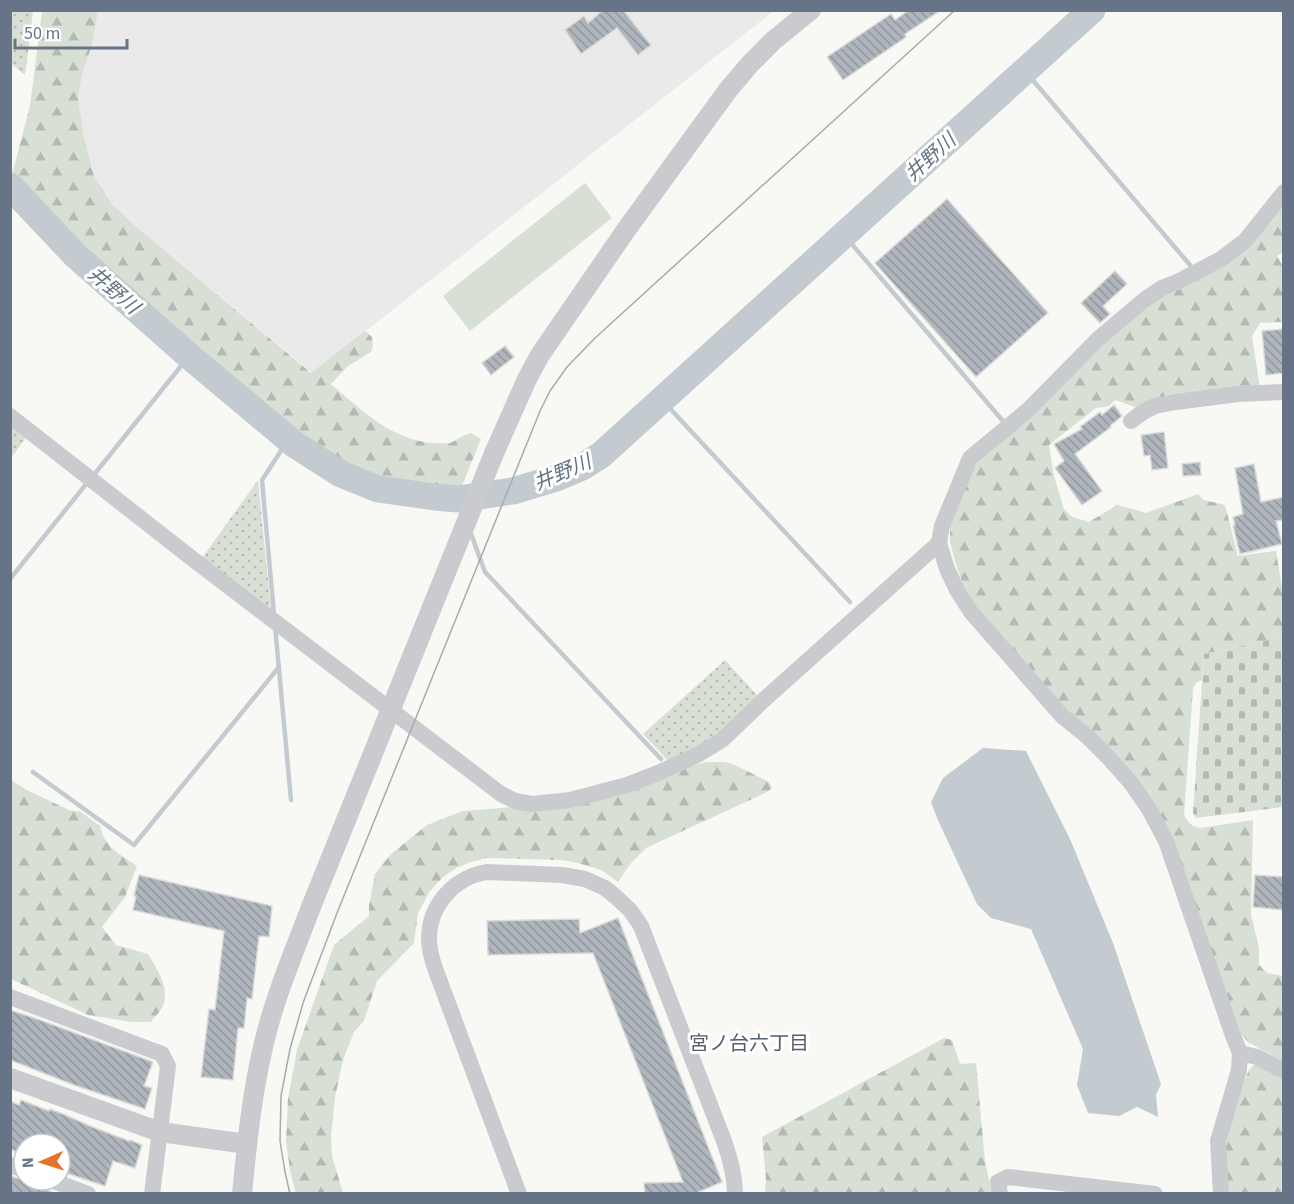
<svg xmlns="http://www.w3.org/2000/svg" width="1294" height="1204" viewBox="0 0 1294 1204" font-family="'Source Sans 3','Noto Sans JP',sans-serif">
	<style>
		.built { fill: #e9eae9 }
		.grass { fill: url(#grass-dots) }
		.forest { fill: url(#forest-firs) }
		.cemetery { fill: url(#cemetery-stones) }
		.pitch { fill: #d8e0d6 }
		.water { fill: #c3cad0 }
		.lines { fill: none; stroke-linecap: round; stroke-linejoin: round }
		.stream { stroke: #c3cad0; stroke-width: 4.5 }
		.river { stroke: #c3cad0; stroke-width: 27 }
		.building { fill: url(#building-back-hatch); stroke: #dadad8; stroke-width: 1.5 }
		.minor { stroke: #c9cbcf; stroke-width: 16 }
		.tertiary { stroke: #c9cbcf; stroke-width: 20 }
		.tram { stroke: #a6abb2; stroke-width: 1.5 }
		.tertiary-bridge { stroke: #c9cbcf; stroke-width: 20 }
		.labels { text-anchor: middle; stroke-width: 6; stroke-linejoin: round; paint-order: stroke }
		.water-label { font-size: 20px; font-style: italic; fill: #637582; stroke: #fff }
		.neighbourhood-label { font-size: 20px; fill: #555e6c; stroke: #fff }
	</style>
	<defs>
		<pattern id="grass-dots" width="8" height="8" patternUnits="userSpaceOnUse" patternTransform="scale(1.5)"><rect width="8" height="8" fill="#d8e0d6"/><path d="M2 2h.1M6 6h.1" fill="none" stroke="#b3bab3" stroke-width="1.8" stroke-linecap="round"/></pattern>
		<pattern id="forest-firs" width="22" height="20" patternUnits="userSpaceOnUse" patternTransform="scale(1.5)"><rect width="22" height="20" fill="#d8e0d6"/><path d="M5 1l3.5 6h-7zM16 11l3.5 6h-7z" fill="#b3bab3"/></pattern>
		<pattern id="cemetery-stones" width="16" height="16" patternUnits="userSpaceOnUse" patternTransform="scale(1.5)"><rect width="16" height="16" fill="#d8e0d6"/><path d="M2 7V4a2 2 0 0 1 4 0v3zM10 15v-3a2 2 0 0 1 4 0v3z" fill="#b3bab3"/></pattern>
		<pattern id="building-back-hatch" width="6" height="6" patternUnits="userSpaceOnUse" patternTransform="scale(1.5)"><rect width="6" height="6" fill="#afb5bc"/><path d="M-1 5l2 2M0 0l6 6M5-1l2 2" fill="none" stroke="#92989e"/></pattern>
	</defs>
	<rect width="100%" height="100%" fill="#f8f8f5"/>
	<!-- built -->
	<polygon class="built" points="98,11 774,11 312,373 132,223 112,204 94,176 84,137 78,97 83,71 92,45"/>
	<!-- grass -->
	<g class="grass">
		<polygon points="11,10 33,11 25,75 11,64"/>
		<polygon points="10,422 28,435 11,458 10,458"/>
		<polygon points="258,480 271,611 202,558"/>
		<polygon points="725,660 756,694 759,698 718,736 669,762 643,734"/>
	</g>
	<!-- forest -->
	<g class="forest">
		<path d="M42 11H98L92 45 83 71 78 97 84 137 94 176 112 204 132 223 311 373 365 331 372 337 373 346 371 352 348 366 331 384C361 410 394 442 436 443 440 443 446 444 450 443 456 441 462 435 471 433L481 439 459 493 436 492 380 483 367 479 343 469 294 438 192 352 79 253 11 178 30 106Z"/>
		<path d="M1283 203V252L1277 256 1283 267V322L1260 323 1252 336 1260 388 1138 408 1115 400 1109 406 1096 408 1049 445 1054 476 1064 509 1072 517 1089 522 1117 505 1133 509 1146 513 1198 494 1204 500 1225 505 1238 556 1276 551 1283 594V637L1204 654 1202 680 1196 683 1193 689 1184 814C1188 823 1191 826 1200 828L1253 820 1251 914 1259 948V965L1267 973 1283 976V1062L1248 1042 1238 1031 1172 839 977 607 963 584 956 565 950 542V525L974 461 1104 341Z"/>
		<polygon points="707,762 725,762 735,765 769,782 772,788 767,792 646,848 631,863 618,882 601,870 578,863 562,860 487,858 471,862 456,868 442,878 430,891 418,913 414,943 377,981 364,1021 354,1032 343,1060 335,1097 331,1137 332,1156 343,1193 296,1194 290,1170 286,1142 288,1098 297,1050 334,945 369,916 369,905 375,874 391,854 427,825 463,811 512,807"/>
		<path d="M11 780 27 790 69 810 81 812 100 826C105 848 120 854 137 866L125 897 102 927 116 945 148 954C157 969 170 988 163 1006 161 1011 154 1017 151 1022H132L88 1015 11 979Z"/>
		<polygon points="944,1038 952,1040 960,1064 976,1063 985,1162 992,1193 765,1193 766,1180 762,1137"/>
		<polygon points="1255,1064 1283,1078 1283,1193 1228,1194 1224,1143 1243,1083 1249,1070"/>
	</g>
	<!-- cemetery -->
	<polygon class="cemetery" points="1283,637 1283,807 1196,818 1193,813 1204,654"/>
	<!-- pitch -->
	<polygon class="pitch" points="585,183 612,218 470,331 443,296"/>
	<!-- water -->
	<polygon class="water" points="983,748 1026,751 1070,839 1113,943 1161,1084 1156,1095 1158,1117 1137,1107 1119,1116 1088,1113 1077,1085 1083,1049 1031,929 991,918 977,904 937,818 931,802 943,778"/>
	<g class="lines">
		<!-- stream -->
		<g class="stream">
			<polyline points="1025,71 1190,265"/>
			<polyline points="844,235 1003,421"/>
			<polyline points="662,400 850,602"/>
			<polyline points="93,476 189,356"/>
			<polyline points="458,499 463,512"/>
			<polyline points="470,531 485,572 661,759"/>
			<polyline points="10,579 87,483"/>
			<polyline points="274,615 262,480 288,440"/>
			<polyline points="275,626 291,800"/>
			<polyline points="33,772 134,845 279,667"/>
		</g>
		<!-- river -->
		<polyline class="river" points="10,186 76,256 189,356 294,444 341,474 378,489 435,497 458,499 513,491 556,478 582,467 601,455 1092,10"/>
	</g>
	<!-- building -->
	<g class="building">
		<polygon points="603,10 623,10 651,45 638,55 617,28 581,54 565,30 584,16 588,23"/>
		<polygon points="909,10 941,10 905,34 906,37 843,80 827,57 891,14 895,20"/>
		<polygon points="947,199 1048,313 976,377 875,263"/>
		<polygon points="1115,271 1127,284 1103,306 1110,314 1100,323 1081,303"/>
		<polygon points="1284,329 1284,373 1266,375 1262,331"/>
		<polygon points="505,346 514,357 491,375 482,363"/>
		<polygon points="1114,405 1122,416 1110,426 1111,427 1075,454 1102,491 1082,505 1055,468 1064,461 1054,444 1082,429 1080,427 1100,412 1102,415"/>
		<polygon points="1164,432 1168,468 1152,470 1150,455 1144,456 1141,435"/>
		<polygon points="1200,462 1201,475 1183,476 1182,464"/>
		<polygon points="1254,464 1261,502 1284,497 1284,520 1276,521 1282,544 1240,554 1233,526 1235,525 1233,517 1243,514 1235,468"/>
		<polygon points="139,875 272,906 269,937 259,936 252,999 247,998 244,1028 238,1028 233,1080 201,1077 209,1009 215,1010 224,931 133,910 136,896 134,896"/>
		<polygon points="1255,875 1284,877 1284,910 1253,907"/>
		<polygon points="618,918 722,1182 694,1194 645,1194 644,1183 683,1182 593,953 488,955 487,921 579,919 580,933"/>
		<polygon points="10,1010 40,1020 153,1062 144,1086 152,1088 145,1109 74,1085 10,1060"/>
		<polygon points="21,1100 49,1111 50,1109 63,1114 90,1126 129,1141 130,1140 142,1145 135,1168 113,1161 105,1186 60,1171 60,1144 24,1144 24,1159 21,1158 22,1154 10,1149 10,1101 19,1105"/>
		<polygon points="10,1176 24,1180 24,1182 52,1192 52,1194 10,1194"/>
	</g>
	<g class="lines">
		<!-- minor -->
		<g class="minor">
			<polyline points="10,416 194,560 501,794 515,801 532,804 570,800 627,785 658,773 699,754 722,740 767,697 939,543"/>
			<polyline points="1131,421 1143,412 1155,406 1176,402 1238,394 1284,392"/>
			<polyline points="10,997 162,1054 168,1066 152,1194"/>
			<polyline points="1240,1053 1257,1057 1284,1071"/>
			<polyline points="10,1165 24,1170"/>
			<polyline points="51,1180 88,1194"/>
			<path d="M519 1194 436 971C432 960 429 950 429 939 429 905 454 878 486 872L562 875 585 879 605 888 616 897 630 910 641 926 724 1141C730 1158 735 1175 735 1194"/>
			<polyline points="1000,1194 998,1182 1008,1177 1155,1194"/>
			<polyline points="1221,1194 1218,1141 1239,1070 1240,1053 1232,1033 1166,841 1149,809 1131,783 1108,757 1088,737 1062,716 971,612 957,590 947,569 939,543 942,526 970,458 1028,410 1098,339 1144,300 1162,288 1177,282 1221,259 1245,241 1284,192"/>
		</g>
		<!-- tertiary -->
		<g class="tertiary">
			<polyline points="495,451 527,379 540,355 626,230 728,90 750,64 774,40 811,10"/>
			<polyline points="10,1078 160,1132 247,1144"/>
			<path d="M242 1194C247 1143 252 1092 264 1043 275 996 294 952 311 907"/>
		</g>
		<!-- tram -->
		<polyline class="tram" points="290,1194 285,1172 280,1141 281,1096 290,1049 303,1003 337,913 540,411 550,391 567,367 594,339 955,10"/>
		<!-- tertiary-bridge -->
		<polyline class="tertiary-bridge" points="311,907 495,451"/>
	</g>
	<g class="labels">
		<!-- water labels -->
		<g class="water-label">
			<text transform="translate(930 157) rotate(-42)" y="7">井野川</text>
			<text transform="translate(114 290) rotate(41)" y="7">井野川</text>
			<text transform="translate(562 472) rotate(-23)" y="7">井野川</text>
		</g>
		<!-- neighbourhood labels -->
		<g class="neighbourhood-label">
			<text x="749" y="1050">宮ノ台六丁目</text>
		</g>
	</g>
	<!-- border -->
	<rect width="1294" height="1204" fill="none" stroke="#677487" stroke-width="24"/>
	<!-- north arrow -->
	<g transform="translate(42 1162) rotate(267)"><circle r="28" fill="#ffffff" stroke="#c2c7cf" stroke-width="1.5"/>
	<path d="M0-4.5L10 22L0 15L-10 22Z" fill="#e3732a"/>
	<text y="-9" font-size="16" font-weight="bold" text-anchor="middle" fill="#677487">N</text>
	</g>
	<!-- scale -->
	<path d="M15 39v9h112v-9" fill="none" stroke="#677487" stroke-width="3"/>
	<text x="24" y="39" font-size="18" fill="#677487" stroke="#ffffff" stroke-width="4.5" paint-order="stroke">50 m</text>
</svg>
